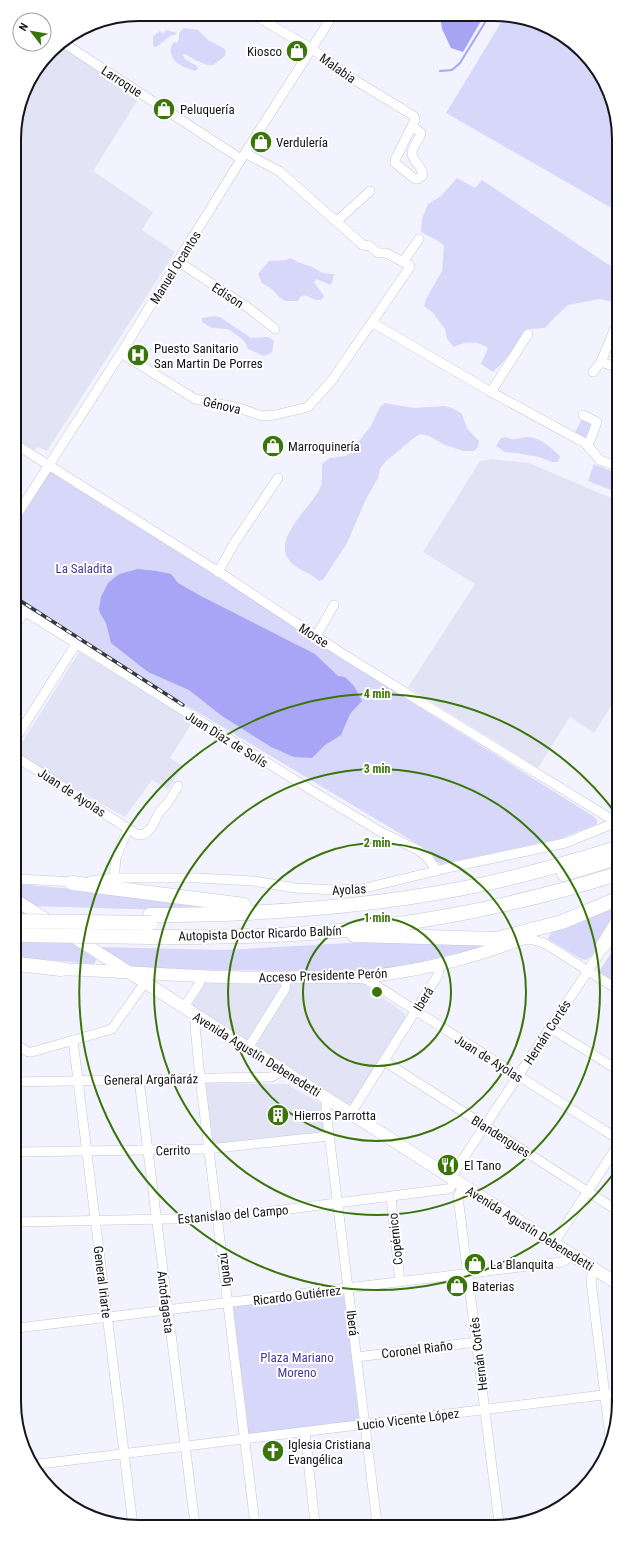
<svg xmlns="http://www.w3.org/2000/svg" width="633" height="1541" viewBox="0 0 633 1541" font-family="'Roboto Condensed',sans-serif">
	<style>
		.built { fill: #e2e3f4 }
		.green { fill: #d7d7fa }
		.forest { fill: #a8a4f4 }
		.water { fill: #a9a5f6 }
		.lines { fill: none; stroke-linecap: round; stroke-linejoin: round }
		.stream { stroke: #a9a5f6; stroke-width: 2 }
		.minor-casing { stroke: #c7c7d5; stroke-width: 10 }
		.major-casing { stroke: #c7c7d5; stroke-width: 13 }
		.highway-casing { stroke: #c7c7d5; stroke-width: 15 }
		.minor { stroke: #fff; stroke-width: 9 }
		.major { stroke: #fff; stroke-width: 12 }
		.highway { stroke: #fff; stroke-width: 14 }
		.rail-casing { stroke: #38383f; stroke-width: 3.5 }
		.rail { stroke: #fff; stroke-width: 2; stroke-dasharray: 6; stroke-linecap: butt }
		.highway-bridge-casing { stroke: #c7c7d5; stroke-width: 15; stroke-linecap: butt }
		.highway-bridge { stroke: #fff; stroke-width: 14 }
		.ring { fill: none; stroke: #3a7509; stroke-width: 2 }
		.labels { text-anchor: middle; stroke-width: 4; stroke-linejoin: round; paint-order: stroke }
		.poi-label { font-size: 13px; fill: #15151a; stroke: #fff; text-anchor: start }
		.street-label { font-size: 13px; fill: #15151a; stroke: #fff }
		.park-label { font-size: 13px; fill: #483a96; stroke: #fff }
		.rim { fill: none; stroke: #15151a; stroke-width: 2 }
		.centre { fill: #3a7509; stroke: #fff; stroke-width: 2 }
		.ring-label { font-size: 12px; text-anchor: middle; font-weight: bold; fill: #3a7509; stroke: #fff; stroke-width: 4; stroke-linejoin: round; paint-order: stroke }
	</style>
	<rect width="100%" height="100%" fill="#f3f3ff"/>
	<!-- built -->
	<g class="built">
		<polygon points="60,43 137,101 93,171 153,212 142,230 175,252 47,451 37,447 34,451 15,438 14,131 27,84 56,45"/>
		<polygon points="491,459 529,463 616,500 617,697 594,733 570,717 538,768 408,687 475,584 423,552 480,461"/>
		<polygon points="79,652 193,721 170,758 183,766 168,789 152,780 125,817 16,755 16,752"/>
		<polygon points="205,982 284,984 362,983 405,1013 407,1020 352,1104 345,1104 195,1008 192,1004"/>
		<polygon points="204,1083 287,1084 321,1104 325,1134 212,1146"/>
	</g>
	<!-- green -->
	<g class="green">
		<polygon points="505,16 518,16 549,27 582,51 615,107 615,210 446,113"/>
		<path d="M184 28 198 30 208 40 225 49V56L213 65H207L195 60 185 54 183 55 185 59 197 66 198 69 195 71C186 67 173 65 171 53 170 48 171 45 175 42L177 43 179 40V33Z"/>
		<polygon points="166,30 177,33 175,35 172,35 156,47 153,46 153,36 160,31 163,34"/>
		<path d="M457 178 475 188 482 180 615 269V300L613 302 600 299 568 305 555 317 545 328 528 329 505 360 493 372 481 364 488 348C476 341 467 341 454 347L447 339 445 329 433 313 424 306 426 299 442 271 444 246C438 239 429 237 421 232L422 219 428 204 441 196Z"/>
		<path d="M290 258C297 262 304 264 312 267 321 272 323 274 334 274L331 285 316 279 314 282 324 296 321 300H316L304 295 300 297 298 301H285L279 297 272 289 262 283 258 274 269 261C276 260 284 262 290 258Z"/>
		<polygon points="213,316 220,317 251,338 268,337 274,341 272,352 264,356 248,349 245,342 241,338 228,329 212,328 202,322 202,318"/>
		<path d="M385 403 414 408 445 406 452 408 462 414 467 428 479 441 478 447 474 451H463L445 445 429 436 421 434 415 437 386 461 380 469 378 478 366 499 347 543 323 580 319 581C310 572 296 570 289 560 272 537 312 507 320 488 324 480 320 471 323 463L330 458 345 456 353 452 359 441 371 426 380 407Z"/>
		<polygon points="581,420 592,424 587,438 575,433"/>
		<path d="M506 437C516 442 518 437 528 437 541 438 550 447 560 456L558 462H552L539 457 517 453 505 452 496 446 501 438Z"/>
		<polygon points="594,464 616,473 616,492 588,481"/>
		<polygon points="49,466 341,658 593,816 597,820 597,824 559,839 441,864 437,862 429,851 16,603 15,518"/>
		<polygon points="17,884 98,891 237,907 162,910 33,906 17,896"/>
		<polygon points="17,907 94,957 96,959 95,963 92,964 17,957"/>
		<polygon points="617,907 617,915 592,956 586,960 581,959 548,939 551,933"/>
		<polygon points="368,942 490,945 423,961 363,972 132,969 101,947 224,950"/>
		<polygon points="617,946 617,985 598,973 614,949"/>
		<polygon points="349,1289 365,1424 244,1439 228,1303"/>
	</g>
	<!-- forest -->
	<polygon class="forest" points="440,16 484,16 463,52 451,48 442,29"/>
	<!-- water -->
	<polygon class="water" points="138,569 157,571 171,574 178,583 199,595 315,654 338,676 345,677 354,686 362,701 350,714 341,735 325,745 312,758 294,757 271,747 222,716 189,690 148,672 111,643 106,623 100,613 99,609 101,597 108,583 119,574"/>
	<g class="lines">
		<!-- stream -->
		<polyline class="stream" points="440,71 452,70 460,63 489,16"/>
		<!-- minor casing -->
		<g class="minor-casing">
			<g id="minor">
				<path d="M254 15 312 49 353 79 414 116 415 120 395 160V163L415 179H418L423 175C422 165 412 162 412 153 412 145 420 140 421 133L412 126"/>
				<polyline points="62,42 241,159"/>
				<polyline points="337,221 370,191"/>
				<polyline points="179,262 250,309 275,329"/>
				<polyline points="403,262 419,239"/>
				<polyline points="373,323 491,392 585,443 600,460 616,466"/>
				<polyline points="121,353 195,399 239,408 262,416 275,415 308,407 332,380 410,267 409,265 386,253 378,253 370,246 363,245 279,171 245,153"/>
				<polyline points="601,362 616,367"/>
				<polyline points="593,372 601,362 615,328"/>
				<polyline points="491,392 528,334"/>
				<polyline points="583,415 597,422 588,446"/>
				<polyline points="15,444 222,574 343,654 616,822"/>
				<polyline points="15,518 121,353 245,153 333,15"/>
				<polyline points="218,572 235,542 278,478"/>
				<polyline points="16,606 311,790 381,832 418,850 428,858 437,871"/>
				<polyline points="16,625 24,612"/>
				<polyline points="316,636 334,605"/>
				<polyline points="16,738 76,644"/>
				<polyline points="16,757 138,835 145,834 151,828 160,811 167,804 178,786"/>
				<polyline points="114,878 116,858 128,828"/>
				<polyline points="17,879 77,882"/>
				<polyline points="90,881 114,878 198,878 253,881 295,888 336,890 361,889 452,867 565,843 617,822"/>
				<polyline points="523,940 533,940 544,943 617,989"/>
				<polyline points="360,977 369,981 618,1139"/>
				<polyline points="184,1007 199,984 201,976"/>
				<polyline points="196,1015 195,1026 200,1078 255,1524"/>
				<polyline points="550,1028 618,1070"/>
				<polyline points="73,1040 133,1525"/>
				<polyline points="17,1045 28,1052 32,1052 112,1029 145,982"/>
				<polyline points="248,1048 285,989 287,978"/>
				<polyline points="384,1061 618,1211"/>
				<polyline points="139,1080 195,1524"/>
				<polyline points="17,1082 271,1077 283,1071"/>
				<polyline points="327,1098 326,1110 377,1523"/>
				<polyline points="351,1113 438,975 440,964"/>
				<polyline points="17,1152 208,1149 329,1136"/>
				<polyline points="451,1177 607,942"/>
				<polyline points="463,1185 458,1197 499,1523"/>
				<polyline points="391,1197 400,1282"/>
				<polyline points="18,1222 218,1218 447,1189 450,1188 455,1180"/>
				<polyline points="554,1243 618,1145"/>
				<polyline points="593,1268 591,1281 611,1445"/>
				<polyline points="18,1328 562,1262 574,1255"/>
				<polyline points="357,1357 476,1342"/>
				<polyline points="305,1432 315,1524"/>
				<polyline points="31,1465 619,1393"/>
			</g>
		</g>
		<!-- major casing -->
		<g class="major-casing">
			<g id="major">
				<polyline points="17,901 52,923"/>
				<polyline points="69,934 618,1284"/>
				<path d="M52 969C101 970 151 974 200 976 237 978 273 978 310 977 331 977 352 978 373 976 427 969 481 956 531 935"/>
			</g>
		</g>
		<!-- highway casing -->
		<g class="highway-casing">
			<g id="highway">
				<polyline points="564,874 617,858"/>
				<polyline points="72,883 244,905"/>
				<path d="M150 915C263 915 378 907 489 883 532 873 575 861 617 848"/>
				<polyline points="354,935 496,939 562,922 617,899"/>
				<path d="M150 937C204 937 257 937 311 933 414 926 518 905 617 874"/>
				<polyline points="603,946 617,923"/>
				<polyline points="17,964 61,969"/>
			</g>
		</g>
		<!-- minor -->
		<use href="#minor" class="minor"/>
		<!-- major -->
		<use href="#major" class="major"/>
		<!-- highway -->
		<use href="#highway" class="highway"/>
		<!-- rail casing -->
		<g class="rail-casing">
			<polyline id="rail" points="16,598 183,705"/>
		</g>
		<!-- rail -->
		<use href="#rail" class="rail"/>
		<!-- highway-bridge casing -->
		<g class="highway-bridge-casing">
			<g id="highway-bridge">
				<polyline points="17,921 150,923"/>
				<polyline points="17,935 150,937"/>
			</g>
		</g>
		<!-- highway-bridge -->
		<use href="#highway-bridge" class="highway-bridge"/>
	</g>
	<!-- distance rings -->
	<g class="ring">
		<circle cx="377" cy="992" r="74"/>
		<circle cx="377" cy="992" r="149"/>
		<circle cx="377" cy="992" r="223"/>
		<path d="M617 1169A298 298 0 1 1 617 815"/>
	</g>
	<!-- icons -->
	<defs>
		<g id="shop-disc" transform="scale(1.15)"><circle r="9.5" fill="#3a7509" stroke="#fff"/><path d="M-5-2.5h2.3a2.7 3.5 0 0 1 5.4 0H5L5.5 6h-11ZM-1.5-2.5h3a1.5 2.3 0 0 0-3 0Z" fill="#fff"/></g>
		<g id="hospital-disc" transform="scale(1.15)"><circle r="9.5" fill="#3a7509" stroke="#fff"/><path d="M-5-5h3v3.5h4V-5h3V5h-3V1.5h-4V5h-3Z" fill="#fff"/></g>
		<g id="building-disc" transform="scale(1.15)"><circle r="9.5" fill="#3a7509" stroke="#fff"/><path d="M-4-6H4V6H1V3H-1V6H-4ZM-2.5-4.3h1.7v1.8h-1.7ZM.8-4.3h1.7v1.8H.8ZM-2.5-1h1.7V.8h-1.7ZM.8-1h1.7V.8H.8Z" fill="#fff"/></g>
		<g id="restaurant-disc" transform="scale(1.15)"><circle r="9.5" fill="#3a7509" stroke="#fff"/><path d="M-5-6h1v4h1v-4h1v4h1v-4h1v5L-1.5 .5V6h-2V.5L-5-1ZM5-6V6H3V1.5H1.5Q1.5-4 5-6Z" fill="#fff"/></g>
		<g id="church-disc" transform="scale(1.15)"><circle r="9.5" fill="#3a7509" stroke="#fff"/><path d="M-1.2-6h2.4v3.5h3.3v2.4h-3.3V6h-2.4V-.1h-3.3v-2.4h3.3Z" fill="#fff"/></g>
	</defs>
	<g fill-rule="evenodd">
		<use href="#shop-disc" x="297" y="51"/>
		<use href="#shop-disc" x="164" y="109"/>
		<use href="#shop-disc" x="261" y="142"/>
		<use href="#hospital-disc" x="138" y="355"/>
		<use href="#shop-disc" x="273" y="446"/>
		<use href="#building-disc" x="278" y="1115"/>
		<use href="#restaurant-disc" x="448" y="1165"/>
		<use href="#shop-disc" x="475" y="1264"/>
		<use href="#shop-disc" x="457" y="1286"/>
		<use href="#church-disc" x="273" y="1451"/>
	</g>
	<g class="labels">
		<!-- poi labels -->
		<g class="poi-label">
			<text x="282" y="56" text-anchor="end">Kiosco</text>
			<text x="180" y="114">Peluquería</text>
			<text x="276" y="147">Verdulería</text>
			<text x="154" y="353">Puesto Sanitario<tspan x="154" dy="15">San Martin De Porres</tspan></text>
			<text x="288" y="451">Marroquinería</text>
			<text x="294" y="1120">Hierros Parrotta</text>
			<text x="464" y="1170">El Tano</text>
			<text x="490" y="1269">La Blanquita</text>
			<text x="472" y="1291">Baterias</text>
			<text x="288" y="1449">Iglesia Cristiana<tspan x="288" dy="15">Evangélica</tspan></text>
		</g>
		<!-- street labels -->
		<g class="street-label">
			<text transform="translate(338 68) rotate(35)" y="5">Malabia</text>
			<text transform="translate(122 81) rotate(33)" y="5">Larroque</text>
			<text transform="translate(175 267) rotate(-58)" y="5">Manuel Ocantos</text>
			<text transform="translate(228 295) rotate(33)" y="5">Edison</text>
			<text transform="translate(222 405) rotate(13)" y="5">Génova</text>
			<text transform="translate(314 635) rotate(33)" y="5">Morse</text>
			<text transform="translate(227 739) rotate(32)" y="5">Juan Díaz de Solís</text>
			<text transform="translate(72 792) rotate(33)" y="5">Juan de Ayolas</text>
			<text transform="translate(349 889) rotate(-3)" y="5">Ayolas</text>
			<text transform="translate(260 933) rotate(-2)" y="5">Autopista Doctor Ricardo Balbín</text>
			<text transform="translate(323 975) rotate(-2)" y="5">Acceso Presidente Perón</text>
			<text transform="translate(423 999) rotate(-58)" y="5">Iberá</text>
			<text transform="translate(547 1032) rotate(-57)" y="5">Hernán Cortés</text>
			<text transform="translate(257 1054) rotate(32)" y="5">Avenida Agustín Debenedetti</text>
			<text transform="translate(489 1058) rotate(32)" y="5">Juan de Ayolas</text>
			<text transform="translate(151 1079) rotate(-1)" y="5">General Argañaráz</text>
			<text transform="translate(501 1136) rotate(32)" y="5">Blandengues</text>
			<text transform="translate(173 1150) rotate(-2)" y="5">Cerrito</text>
			<text transform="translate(233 1214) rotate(-5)" y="5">Estanislao del Campo</text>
			<text transform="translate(530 1228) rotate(32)" y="5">Avenida Agustín Debenedetti</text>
			<text transform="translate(395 1239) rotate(-96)" y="5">Copérnico</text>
			<text transform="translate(224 1270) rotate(-97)" y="5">Iguazú</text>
			<text transform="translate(103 1282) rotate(83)" y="5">General Iriarte</text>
			<text transform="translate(297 1295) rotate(-7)" y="5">Ricardo Gutiérrez</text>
			<text transform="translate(166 1302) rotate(83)" y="5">Antofagasta</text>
			<text transform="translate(353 1323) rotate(83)" y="5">Iberá</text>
			<text transform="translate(417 1349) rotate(-7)" y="5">Coronel Riaño</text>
			<text transform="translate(478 1354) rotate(-97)" y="5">Hernán Cortés</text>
			<text transform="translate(408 1419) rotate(-7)" y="5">Lucio Vicente López</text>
		</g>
		<!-- park labels -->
		<g class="park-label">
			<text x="84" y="573">La Saladita</text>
			<text x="297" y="1362">Plaza Mariano<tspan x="297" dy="15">Moreno</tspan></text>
		</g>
	</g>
	<!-- crop -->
	<path d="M0 0H633V1541H0ZM139 21H494A118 118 0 0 1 612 139V1402A118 118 0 0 1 494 1520H139A118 118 0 0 1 21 1402V139A118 118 0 0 1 139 21Z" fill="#fff" fill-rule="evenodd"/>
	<path class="rim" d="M139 21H494A118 118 0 0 1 612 139V1402A118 118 0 0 1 494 1520H139A118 118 0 0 1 21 1402V139A118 118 0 0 1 139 21Z"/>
	<circle cx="377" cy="992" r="6" class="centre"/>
	<g class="ring-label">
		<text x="377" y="698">4 min</text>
		<text x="377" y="773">3 min</text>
		<text x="377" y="847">2 min</text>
		<text x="377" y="922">1 min</text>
	</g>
	<!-- north arrow -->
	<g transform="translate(32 32) rotate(301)"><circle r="19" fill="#ffffff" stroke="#a1a1a3"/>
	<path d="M0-3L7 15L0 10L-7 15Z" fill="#3a7509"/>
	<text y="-6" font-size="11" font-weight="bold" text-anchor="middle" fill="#15151a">N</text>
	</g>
</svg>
